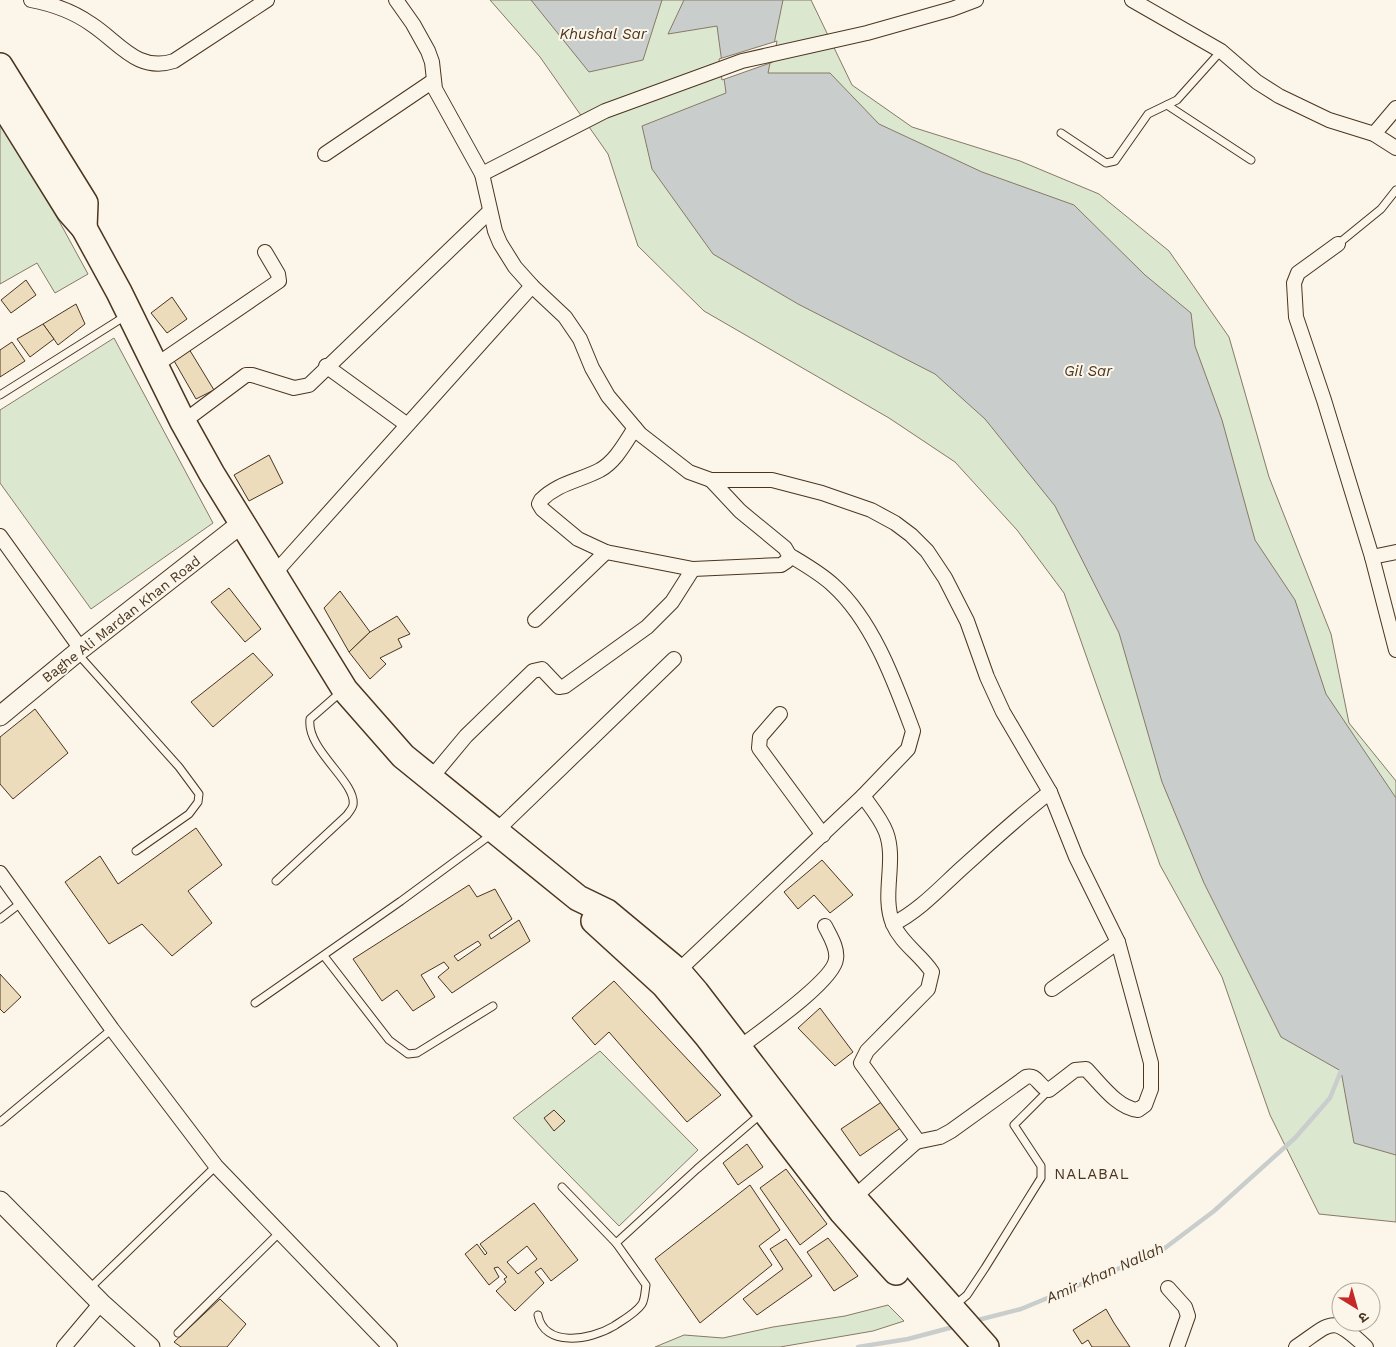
<svg xmlns="http://www.w3.org/2000/svg" width="1396" height="1347" viewBox="0 0 1396 1347" font-family="'Work Sans','Noto Sans Devanagari',sans-serif">
	<style>
		.green { fill: #dce7d0; stroke: #887966 }
		.water { fill: #c9cecd; stroke: #887966 }
		.pier { fill: #fbf6e9; stroke: #887966 }
		.lines { fill: none; stroke-linecap: round; stroke-linejoin: round }
		.stream { stroke: #c9cecd; stroke-width: 4.5 }
		.building { fill: #ecdcbc; stroke: #4a3520; fill-rule: evenodd }
		.lane-casing { stroke: #4a3520; stroke-width: 9 }
		.street-casing { stroke: #4a3520; stroke-width: 16 }
		.secondary-casing { stroke: #4a3520; stroke-width: 21 }
		.highway-casing { stroke: #4a3520; stroke-width: 28 }
		.lane { stroke: #fbf6e9; stroke-width: 7 }
		.street { stroke: #fbf6e9; stroke-width: 14 }
		.secondary { stroke: #fbf6e9; stroke-width: 19 }
		.highway { stroke: #fbf6e9; stroke-width: 25 }
		.labels { text-anchor: middle; stroke-width: 4; stroke-linejoin: round; paint-order: stroke }
		.street-label { font-size: 14px; fill: #4a3520; stroke: #fbf6e9 }
		.water-label { font-size: 15px; font-style: italic; fill: #4a3520; stroke: #fbf6e9 }
		.neighbourhood-label { font-size: 15px; letter-spacing: 1px; fill: #4a3520; stroke: #fbf6e9 }
	</style>
	<rect width="100%" height="100%" fill="#fbf6e9"/>
	<!-- green -->
	<g class="green">
		<polygon points="490,0 811,0 852,85 912,127 1020,161 1099,194 1169,251 1229,337 1269,477 1331,634 1349,723 1396,781 1396,1222 1319,1214 1270,1115 1222,977 1160,865 1064,593 1017,530 955,462 889,418 704,311 638,246 608,154 540,57"/>
		<polygon points="0,125 41,188 88,274 55,293 37,263 0,284"/>
		<polygon points="114,338 213,523 91,609 0,483 0,410"/>
		<polygon points="600,1051 698,1150 619,1226 513,1118"/>
		<polygon points="888,1305 904,1321 873,1331 780,1347 655,1347 684,1335 723,1338 773,1327 845,1316"/>
	</g>
	<!-- water -->
	<g class="water">
		<polygon points="531,0 662,0 643,60 589,72"/>
		<polygon points="684,0 783,0 768,73 830,73 879,124 982,172 1074,205 1145,275 1191,313 1195,346 1222,420 1255,540 1295,600 1326,694 1396,798 1396,1155 1354,1143 1341,1071 1281,1037 1204,883 1162,782 1119,633 1055,506 985,419 935,374 798,304 713,254 652,169 642,126 726,93 717,26 668,34"/>
	</g>
	<!-- pier -->
	<polygon class="pier" points="777,41 773,62 722,80 719,59"/>
	<g class="lines">
		<!-- stream -->
		<g class="stream">
			<polyline points="974,1321 1021,1309 1161,1251 1214,1211 1295,1138 1330,1098 1341,1071"/>
			<polyline points="858,1347 908,1339 957,1326"/>
		</g>
	</g>
	<!-- building -->
	<g class="building">
		<polygon points="26,280 36,295 11,313 1,300"/>
		<polygon points="172,297 187,319 167,333 151,313"/>
		<polygon points="76,304 85,324 58,345 43,324"/>
		<polygon points="43,324 54,339 30,357 17,339"/>
		<polygon points="12,342 25,361 0,377 0,350"/>
		<polygon points="189,349 214,390 196,399 173,359"/>
		<polygon points="269,455 283,483 249,501 234,475"/>
		<polygon points="229,588 261,629 245,642 211,602"/>
		<polygon points="340,591 370,632 349,652 324,608"/>
		<polygon points="397,616 410,634 398,639 402,647 380,658 386,664 370,679 349,652 370,632"/>
		<polygon points="253,653 273,675 213,727 191,702"/>
		<polygon points="35,709 68,753 13,799 0,784 0,737"/>
		<polygon points="196,828 222,865 188,891 212,923 172,956 142,924 109,944 65,882 100,856 118,884"/>
		<polygon points="822,860 853,895 830,913 814,895 798,909 784,892"/>
		<path d="M469 885 477 897 495 889 512 919 489 935 491 939 519 920 530 941 452 993 438 977 449 968 444 962 421 975 435 997 413 1011 397 990 382 1001 353 959ZM478 941 481 945 458 961 454 956Z"/>
		<polygon points="0,974 21,997 4,1013 0,1009"/>
		<polygon points="614,981 721,1095 687,1122 609,1032 595,1045 572,1018"/>
		<polygon points="820,1008 853,1052 835,1066 798,1028"/>
		<polygon points="883,1101 902,1127 860,1156 841,1129"/>
		<polygon points="554,1110 565,1121 554,1131 544,1118"/>
		<polygon points="747,1144 763,1167 738,1185 723,1163"/>
		<polygon points="786,1169 827,1224 800,1245 760,1188"/>
		<polygon points="750,1185 780,1230 759,1246 772,1265 700,1323 655,1259"/>
		<path d="M534 1203 578 1260 551 1281 541 1268 535 1272 544 1283 515 1311 496 1291 506 1282 504 1279 507 1277 498 1267 494 1268 499 1277 489 1285 465 1254 477 1244 485 1255 487 1253 480 1244ZM527 1246 537 1259 518 1274 507 1262Z"/>
		<polygon points="828,1238 858,1276 834,1291 807,1252"/>
		<polygon points="786,1239 812,1276 757,1315 743,1299 783,1269 770,1249"/>
		<polygon points="220,1299 246,1324 227,1347 181,1347 174,1342"/>
		<polygon points="1106,1309 1114,1323 1130,1347 1092,1347 1088,1340 1082,1344 1073,1330"/>
	</g>
	<g class="lines">
		<!-- lane casing -->
		<g class="lane-casing">
			<g id="lane">
				<polyline points="1167,105 1251,160"/>
				<polyline points="1061,133 1106,163 1115,161 1148,114 1177,100 1221,51"/>
				<polyline points="1338,244 1381,209 1396,190"/>
				<polyline points="0,395 127,315"/>
				<polyline points="77,653 179,767 199,794 198,802 189,814 136,851"/>
				<path d="M276 881 347 815C349 812 352 809 353 805 357 782 306 750 310 719L342 691"/>
				<polyline points="0,919 22,902"/>
				<polyline points="324,956 389,1040 408,1054 417,1053 493,1006"/>
				<polyline points="255,1003 401,901 492,834"/>
				<polyline points="0,1122 112,1029"/>
				<polyline points="562,1187 616,1243"/>
				<polyline points="89,1289 216,1166"/>
				<polyline points="954,1306 967,1295 985,1268 1041,1178 1041,1166 1014,1125 1049,1090"/>
				<path d="M538 1315C544 1347 589 1341 614 1326 623 1320 636 1313 642 1304 645 1299 645 1290 646 1285L616 1243 697 1169 761 1114"/>
				<polyline points="178,1333 279,1233"/>
			</g>
		</g>
		<!-- street casing -->
		<g class="street-casing">
			<g id="street">
				<path d="M31 0C52 4 74 12 91 24 119 42 137 73 174 61L267 0"/>
				<path d="M396 0 413 24 428 51 432 62 435 89 482 174 495 231 500 243 515 267 532 286 565 317 580 339 592 368 608 396 640 434 689 472 711 480H772L822 493 871 510 895 523 911 535 927 551 945 578 967 621 987 677 1003 712 1050 792 1076 857 1118 942 1151 1063V1089L1145 1105 1138 1110C1117 1108 1100 1083 1086 1069L1075 1070 1049 1090 1046 1089C1038 1084 1036 1074 1026 1077L951 1131 940 1137 916 1142"/>
				<polyline points="1132,0 1221,51 1257,82 1279,96 1329,120 1374,134 1396,148"/>
				<polyline points="1374,134 1396,108"/>
				<polyline points="325,154 433,81"/>
				<polyline points="482,174 605,111 742,61 867,33 952,9 976,0"/>
				<polyline points="1338,244 1298,273 1294,283 1296,317 1324,400 1372,557 1396,650"/>
				<polyline points="156,365 279,281 278,274 265,252"/>
				<polyline points="326,366 406,424"/>
				<polyline points="183,422 246,375 252,375 294,388 309,385 490,211"/>
				<path d="M635 428C625 443 616 461 600 470 579 481 558 483 541 500L539 504 542 509 578 539 606 552 693 569 781 565 787 561 789 555 785 548 740 511 711 480"/>
				<polyline points="0,536 81,649"/>
				<polyline points="1372,557 1396,552"/>
				<polyline points="273,575 532,286"/>
				<polyline points="535,620 606,552"/>
				<polyline points="780,714 760,737 759,748 823,835"/>
				<polyline points="431,778 466,736 533,671 542,669 559,687 565,686 647,627 672,602 693,569"/>
				<polyline points="495,832 674,659"/>
				<polyline points="0,873 112,1029 216,1166 390,1347"/>
				<path d="M893 924C919 911 940 888 962 868 991 842 1019 816 1050 792"/>
				<path d="M678 971 863 796 908 749 913 731C895 683 873 621 833 585 820 573 804 564 789 555"/>
				<polyline points="1052,989 1118,942"/>
				<path d="M739 1048C758 1033 834 981 836 959 838 948 830 936 825 926"/>
				<path d="M850 1201 916 1142 915 1137 861 1063 867 1051 928 989 932 972C921 955 901 943 893 924 881 895 897 861 886 832 881 819 871 807 863 796"/>
				<polyline points="1168,1288 1185,1307 1188,1316 1177,1347"/>
				<polyline points="64,1347 101,1303"/>
				<path d="M1296 1347C1333 1322 1331 1314 1366 1347"/>
			</g>
		</g>
		<!-- secondary casing -->
		<g class="secondary-casing">
			<g id="secondary">
				<polyline points="0,716 81,649 242,523"/>
				<polyline points="0,1201 101,1303 150,1347"/>
			</g>
		</g>
		<!-- highway casing -->
		<g class="highway-casing">
			<g id="highway">
				<polyline points="0,66 85,203 84,228"/>
				<polyline points="0,100 69,211 84,228 119,292 183,422 212,474 345,690 403,756 578,898 607,912 678,971 696,992 853,1197 986,1347"/>
				<polyline points="594,921 664,985 707,1036 842,1212 896,1272"/>
			</g>
		</g>
		<!-- lane -->
		<use href="#lane" class="lane"/>
		<!-- street -->
		<use href="#street" class="street"/>
		<!-- secondary -->
		<use href="#secondary" class="secondary"/>
		<!-- highway -->
		<use href="#highway" class="highway"/>
	</g>
	<g class="labels">
		<!-- street labels -->
		<g class="street-label">
			<text transform="translate(121 619) rotate(-38)" y="5">Baghe Ali Mardan Khan Road</text>
		</g>
		<!-- water labels -->
		<g class="water-label">
			<text x="603" y="39">Khushal Sar</text>
			<text x="1088" y="376">Gil Sar</text>
			<text transform="translate(1105 1273) rotate(-24)" y="5">Amir Khan Nallah</text>
		</g>
		<!-- neighbourhood labels -->
		<g class="neighbourhood-label">
			<text x="1092" y="1179">NALABAL</text>
		</g>
	</g>
	<!-- north arrow -->
	<g transform="translate(1356 1307) rotate(143)"><circle r="24" fill="#fbf6e9" stroke="#b4a999"/>
	<path d="M0-4L9 19L0 12L-9 19Z" fill="#c62828"/>
	<text y="-8" font-size="14" font-weight="bold" text-anchor="middle" fill="#4a3520">उ</text>
	</g>
</svg>
